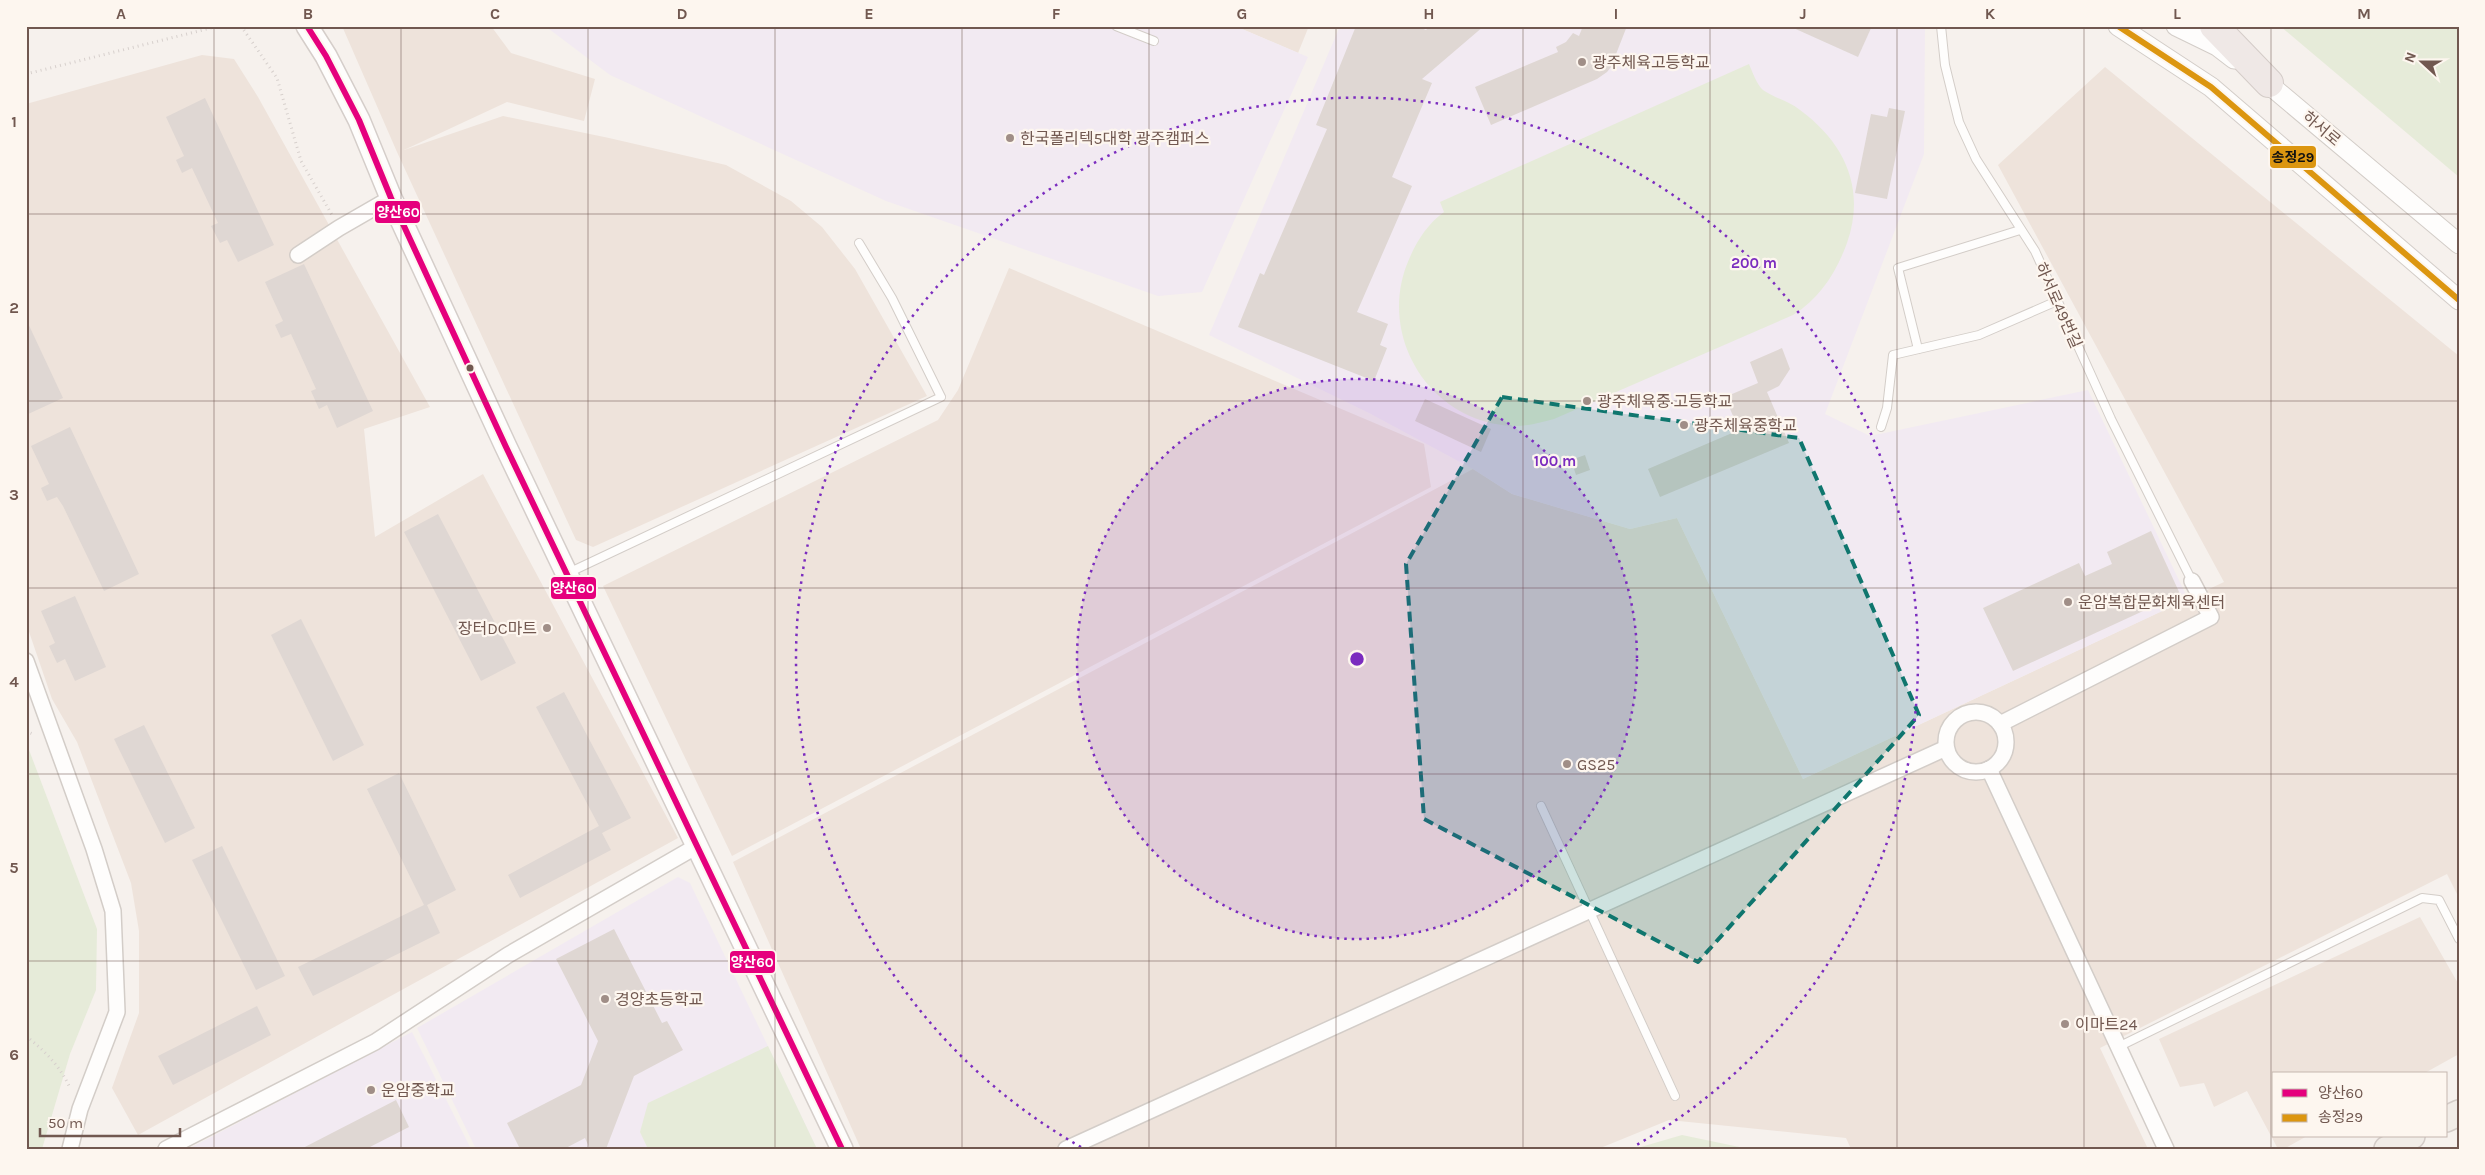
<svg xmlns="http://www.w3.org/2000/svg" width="2485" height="1175" viewBox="0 0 2485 1175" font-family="Karla,'Noto Sans KR',sans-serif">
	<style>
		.residential { fill: #eee3db }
		.education { fill: #f2eaf2 }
		.green { fill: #e6ebd9 }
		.building { fill: #dfd7d3 }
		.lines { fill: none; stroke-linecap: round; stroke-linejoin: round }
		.service-casing { stroke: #d3cdc8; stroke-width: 10 }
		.minor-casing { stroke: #d3cdc8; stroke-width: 18 }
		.tertiary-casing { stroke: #d3cdc8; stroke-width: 21 }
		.secondary-casing { stroke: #d5ceca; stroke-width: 24 }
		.primary-casing { stroke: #d4ccc8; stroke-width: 28 }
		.motorway-casing { stroke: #d4ccc8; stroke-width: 30 }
		.path { stroke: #d7d0cd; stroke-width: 3; stroke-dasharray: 1 4; stroke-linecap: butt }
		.service { stroke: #fefdfc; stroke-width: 8 }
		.minor { stroke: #fefdfc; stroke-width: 15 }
		.tertiary { stroke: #fefdfc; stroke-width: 19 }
		.secondary { stroke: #fefdfc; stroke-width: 21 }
		.primary { stroke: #f1ece7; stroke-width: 25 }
		.motorway { stroke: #efe8e6; stroke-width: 28 }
		.bus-1-casing { stroke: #fdf6ef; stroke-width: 10 }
		.bus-2-casing { stroke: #fdf6ef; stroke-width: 10 }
		.bus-1 { stroke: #e5007d; stroke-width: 6 }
		.bus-2 { stroke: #dc9610; stroke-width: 6 }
		.marked { fill: #0f766e; fill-opacity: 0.2; stroke: #0f766e; stroke-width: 4; stroke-dasharray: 10 6; stroke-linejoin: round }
		.grid { fill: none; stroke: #715850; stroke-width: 1; stroke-opacity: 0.55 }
		.ring { fill: none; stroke: #7b2cbf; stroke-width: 2.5; stroke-dasharray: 2.5 5 }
		.poi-dot { fill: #a08e87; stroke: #fdf6ef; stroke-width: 2 }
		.bus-dot { fill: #715850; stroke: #fdf6ef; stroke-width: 2 }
		.labels { text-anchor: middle; stroke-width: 4.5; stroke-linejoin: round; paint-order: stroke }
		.poi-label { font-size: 16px; fill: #715850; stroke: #fdf6ef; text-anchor: start }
		.street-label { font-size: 16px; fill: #715850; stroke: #fdf6ef }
		.centre { fill: #7b2cbf; stroke: #fdf6ef; stroke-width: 2.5 }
		.ring-label { font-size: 15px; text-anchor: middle; font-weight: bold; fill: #7b2cbf; stroke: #fdf6ef; stroke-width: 4.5; stroke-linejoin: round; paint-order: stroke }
		.line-badge { stroke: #fdf6ef; stroke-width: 2 }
		.badge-label { font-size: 14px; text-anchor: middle; font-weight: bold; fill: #fff }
		.pale-badge-label { font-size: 14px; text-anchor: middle; font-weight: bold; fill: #111 }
		.neatline { fill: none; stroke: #715850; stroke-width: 2 }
		.grid-label { font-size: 16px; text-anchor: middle; font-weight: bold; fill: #715850 }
	</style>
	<rect width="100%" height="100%" fill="#f6f1ed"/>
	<!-- residential -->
	<g class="residential">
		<polygon points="342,26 491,26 511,53 595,79 584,121 507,102 404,150 503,116 609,138 726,165 791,201 822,227 855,269 927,396 593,547 576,540 397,152"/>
		<polygon points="1235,26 1309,26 1298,53"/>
		<polygon points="202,55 234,59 258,97 430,407 364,429 375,537 483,474 678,838 138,1135 112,1088 139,1013 139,931 131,883 77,742 52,699 26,623 26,104"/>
		<polygon points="2105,67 2459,356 2459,898 2447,874 2100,1048 2148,1149 1851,1149 1846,1138 1669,1120 1598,1149 861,1149 733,862 1473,469 1512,494 1630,529 1677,518 1803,779 2224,582 1998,165"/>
		<polygon points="1009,268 1424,444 1431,487 732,856 603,586 938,420 958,390"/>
		<polygon points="2420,917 2459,985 2459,1054 2423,1074 2274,1074 2274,1136 2307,1136 2284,1149 2278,1149 2247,1091 2214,1107 2204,1083 2180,1087 2159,1039"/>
	</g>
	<!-- education -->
	<g class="education">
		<polygon points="545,26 1235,26 1308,57 1202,292 1158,296 886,201 610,75"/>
		<polygon points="1340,26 1925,26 1924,154 1825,414 1870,436 2088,390 2188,599 1803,779 1677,518 1630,529 1512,494 1473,469 1369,413 1209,335"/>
		<polygon points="678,877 690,883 817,1149 476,1149 417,1028"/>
		<polygon points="412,1032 471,1149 188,1149"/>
	</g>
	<!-- green -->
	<g class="green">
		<polygon points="2280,26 2459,26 2459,177"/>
		<path d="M1749 64C1752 71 1757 85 1763 90 1774 98 1789 101 1800 110 1845 143 1866 189 1847 243 1836 273 1820 298 1793 315L1554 419C1541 422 1530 426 1516 426 1431 425 1374 335 1410 257 1418 239 1428 224 1444 212L1440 202Z"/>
		<polygon points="26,742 97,929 96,990 70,1054 42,1149 26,1149"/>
		<polygon points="768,1046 817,1149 648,1149 640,1132 648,1103"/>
		<polygon points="1682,1135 1749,1149 1634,1149"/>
	</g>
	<!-- building -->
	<g class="building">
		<polygon points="1356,26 1416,26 1426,30 1430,26 1484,26 1422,79 1432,83 1392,177 1412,186 1357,312 1388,324 1380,345 1387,348 1374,381 1238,327 1260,273 1264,275 1327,129 1316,125"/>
		<polygon points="1583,26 1627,26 1611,67 1607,72 1597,79 1491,125 1475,87 1558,52 1556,47 1566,42 1573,33 1579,36"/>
		<polygon points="1789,26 1872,26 1858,57"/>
		<polygon points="205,98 274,245 238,262 227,240 220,243 211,226 218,223 192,168 182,173 176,160 184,156 166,117"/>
		<polygon points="1889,108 1905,111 1887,199 1855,193 1871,114 1887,117"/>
		<polygon points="304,264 373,411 337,428 327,405 319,409 311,391 316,389 291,334 281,338 275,325 283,321 265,282"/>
		<polygon points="26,319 63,398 26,415"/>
		<polygon points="1782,348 1790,369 1779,386 1767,392 1789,443 1660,497 1648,469 1739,430 1725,397 1758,383 1750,362"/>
		<polygon points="1425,399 1491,429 1481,452 1415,421"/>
		<polygon points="70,427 139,574 104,591 63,506 57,497 47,501 41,488 49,484 31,446"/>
		<polygon points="1585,455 1590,470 1576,475 1571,460"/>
		<polygon points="438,514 516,663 481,681 404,532"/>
		<polygon points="2151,531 2180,594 2013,671 1983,608 2079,563 2085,576 2112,564 2107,552"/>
		<polygon points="75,596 106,667 75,681 65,659 57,663 49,646 55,643 41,611"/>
		<polygon points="301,619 364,745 333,761 271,635"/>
		<polygon points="564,692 631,818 602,833 611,850 520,898 508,875 599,826 536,707"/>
		<polygon points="144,725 195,828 165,843 114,739"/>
		<polygon points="399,773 456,890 427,905 440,933 313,996 298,967 424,905 367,789"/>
		<polygon points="222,846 285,976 256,990 192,860"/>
		<polygon points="614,929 662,1023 667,1021 683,1050 634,1076 606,1149 590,1149 585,1138 564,1149 520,1149 507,1123 581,1085 598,1041 556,959"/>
		<polygon points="257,1006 271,1035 173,1085 158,1056"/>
		<polygon points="396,1100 409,1127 366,1149 301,1149"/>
	</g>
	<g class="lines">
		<!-- service casing -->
		<g class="service-casing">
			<g id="service">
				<polyline points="1116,26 1154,41"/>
				<polyline points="1941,26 1945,65 1959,122 1976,159 2035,251 2111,419 2192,581"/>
				<polyline points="1918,349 1898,268 2020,230"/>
				<polyline points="1881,427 1887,408 1893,355 1979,335 2057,301"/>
				<polyline points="568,573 941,397 892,298 859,243"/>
				<polyline points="1541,806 1675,1096"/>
				<polyline points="2118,1047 2422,898 2439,900 2459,939"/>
			</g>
		</g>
		<!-- minor casing -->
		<g class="minor-casing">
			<g id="minor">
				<polyline points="298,255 339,228 391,198"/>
				<polyline points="26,661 94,849 113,911 117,1012 80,1109 70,1149"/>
				<circle cx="1976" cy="742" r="30"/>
				<polyline points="2000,724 2211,617 2192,581"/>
				<polyline points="1989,769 2166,1149"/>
				<polyline points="166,1149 375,1042 508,955 697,846"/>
				<polyline points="1066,1149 1946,748"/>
			</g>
		</g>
		<!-- tertiary casing -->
		<g class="tertiary-casing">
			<g id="tertiary">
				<polyline points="2118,26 2211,87 2459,300"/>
				<polyline points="2176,26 2217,46 2234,59"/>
				<polyline points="2259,76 2459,244"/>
			</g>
		</g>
		<!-- secondary casing -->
		<g class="secondary-casing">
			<polyline id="secondary" points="307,26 326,56 359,120 391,198 506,447 842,1149"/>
		</g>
		<!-- primary casing -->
		<g class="primary-casing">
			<g id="primary">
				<polyline points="2446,1119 2459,1113"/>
				<polyline points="2387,1149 2412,1136"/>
			</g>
		</g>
		<!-- motorway casing -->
		<g class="motorway-casing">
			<polyline id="motorway" points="2214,26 2269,83"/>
		</g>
		<!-- path -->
		<g class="path">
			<polyline points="241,26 277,78 301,161 332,215"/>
			<polyline points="26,74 219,26"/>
			<polyline points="26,731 35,735"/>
			<path d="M26 1036C45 1051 60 1066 70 1088"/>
		</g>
		<!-- service -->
		<use href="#service" class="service"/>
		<!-- minor -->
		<use href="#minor" class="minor"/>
		<!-- tertiary -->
		<use href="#tertiary" class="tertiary"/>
		<!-- secondary -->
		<use href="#secondary" class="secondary"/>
		<!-- primary -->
		<use href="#primary" class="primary"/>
		<!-- motorway -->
		<use href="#motorway" class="motorway"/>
		<!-- bus-1 casing -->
		<g class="bus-1-casing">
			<polyline id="bus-1" points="307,26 326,56 359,120 391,198 506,447 842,1149"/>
		</g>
		<!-- bus-2 casing -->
		<g class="bus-2-casing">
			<polyline id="bus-2" points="2118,26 2211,87 2459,300"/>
		</g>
		<!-- bus-1 -->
		<use href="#bus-1" class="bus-1"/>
		<!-- bus-2 -->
		<use href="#bus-2" class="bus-2"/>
	</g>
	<!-- marked area -->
	<path class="marked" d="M1502 397 1799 438 1919 715 1698 962 1424 819 1406 564Z"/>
	<!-- grid -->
	<path class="grid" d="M214 26V1149M401 26V1149M588 26V1149M775 26V1149M962 26V1149M1149 26V1149M1336 26V1149M1523 26V1149M1710 26V1149M1897 26V1149M2084 26V1149M2271 26V1149M26 214H2459M26 401H2459M26 588H2459M26 774H2459M26 961H2459"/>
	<!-- distance rings -->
	<circle cx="1357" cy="659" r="280" fill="#7b2cbf" fill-opacity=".12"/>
	<g class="ring">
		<circle cx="1357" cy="659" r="280"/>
		<path d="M1081 1147A561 561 0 1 1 1633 1147"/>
	</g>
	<!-- markers -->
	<g class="poi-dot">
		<circle cx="1582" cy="62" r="5"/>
		<circle cx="1010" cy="138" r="5"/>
		<circle cx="1587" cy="401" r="5"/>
		<circle cx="1684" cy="425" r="5"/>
		<circle cx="2068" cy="602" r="5"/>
		<circle cx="547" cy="628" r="5"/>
		<circle cx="1567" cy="764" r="5"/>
		<circle cx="605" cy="999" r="5"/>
		<circle cx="2065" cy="1024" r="5"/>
		<circle cx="371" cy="1090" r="5"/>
	</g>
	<circle class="bus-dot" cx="470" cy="368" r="4.5"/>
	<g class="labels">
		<!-- poi labels -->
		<g class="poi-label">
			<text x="1592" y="68">광주체육고등학교</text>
			<text x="1020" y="144">한국폴리텍5대학 광주캠퍼스</text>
			<text x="1597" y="407">광주체육중·고등학교</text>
			<text x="1694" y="431">광주체육중학교</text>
			<text x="2078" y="608">운암복합문화체육센터</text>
			<text x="537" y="634" text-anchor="end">장터DC마트</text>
			<text x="1577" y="770">GS25</text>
			<text x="615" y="1005">경양초등학교</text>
			<text x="2075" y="1030">이마트24</text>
			<text x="381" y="1096">운암중학교</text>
		</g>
		<!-- street labels -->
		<g class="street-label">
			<text transform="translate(2322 128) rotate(40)" y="6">하서로</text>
			<text transform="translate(2059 305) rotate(66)" y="6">하서로49번길</text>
		</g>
	</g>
	<circle cx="1357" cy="659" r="8" class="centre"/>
	<g class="ring-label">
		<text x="1754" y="268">200 m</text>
		<text x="1555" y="466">100 m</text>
	</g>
	<g class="line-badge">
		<rect x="2269" y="145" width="48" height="24" rx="5" fill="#dc9610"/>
		<rect x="374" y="200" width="47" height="24" rx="5" fill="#e5007d"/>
		<rect x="550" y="576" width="47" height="24" rx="5" fill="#e5007d"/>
		<rect x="729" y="950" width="47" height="24" rx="5" fill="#e5007d"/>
	</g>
	<g class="badge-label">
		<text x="398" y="217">양산60</text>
		<text x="573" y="593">양산60</text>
		<text x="752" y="967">양산60</text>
	</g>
	<g class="pale-badge-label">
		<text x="2293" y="162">송정29</text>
	</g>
	<!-- border -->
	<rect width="2485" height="1175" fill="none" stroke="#fdf6ef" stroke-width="55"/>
	<!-- legend -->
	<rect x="2272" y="1072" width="175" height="65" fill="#fdf6ef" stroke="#c5b7af"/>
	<rect x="2282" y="1089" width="25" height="8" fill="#e5007d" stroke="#c5b7af"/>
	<text x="2318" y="1098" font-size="15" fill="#715850">양산60</text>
	<rect x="2282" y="1114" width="25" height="8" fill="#dc9610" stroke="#c5b7af"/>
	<text x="2318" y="1122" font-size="15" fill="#715850">송정29</text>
	<!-- north arrow -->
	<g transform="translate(2422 62) rotate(291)" stroke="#fdf6ef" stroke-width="4" paint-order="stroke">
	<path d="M0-4L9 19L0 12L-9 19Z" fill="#715850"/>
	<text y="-8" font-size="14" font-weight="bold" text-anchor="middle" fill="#715850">N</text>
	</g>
	<!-- scale -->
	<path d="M40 1128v8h140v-8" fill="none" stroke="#715850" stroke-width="2.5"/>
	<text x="48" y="1128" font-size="15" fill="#715850" stroke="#fdf6ef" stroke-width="4" paint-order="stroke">50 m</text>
	<rect x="28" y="28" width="2430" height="1120" class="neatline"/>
	<g class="grid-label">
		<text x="121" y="19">A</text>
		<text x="308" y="19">B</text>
		<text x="495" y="19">C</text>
		<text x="682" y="19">D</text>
		<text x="869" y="19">E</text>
		<text x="1056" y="19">F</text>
		<text x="1242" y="19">G</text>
		<text x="1429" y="19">H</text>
		<text x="1616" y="19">I</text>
		<text x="1803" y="19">J</text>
		<text x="1990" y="19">K</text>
		<text x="2177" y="19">L</text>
		<text x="2364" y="19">M</text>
		<text x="14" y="127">1</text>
		<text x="14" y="313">2</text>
		<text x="14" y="500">3</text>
		<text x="14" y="687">4</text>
		<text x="14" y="873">5</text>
		<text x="14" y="1060">6</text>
	</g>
</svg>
